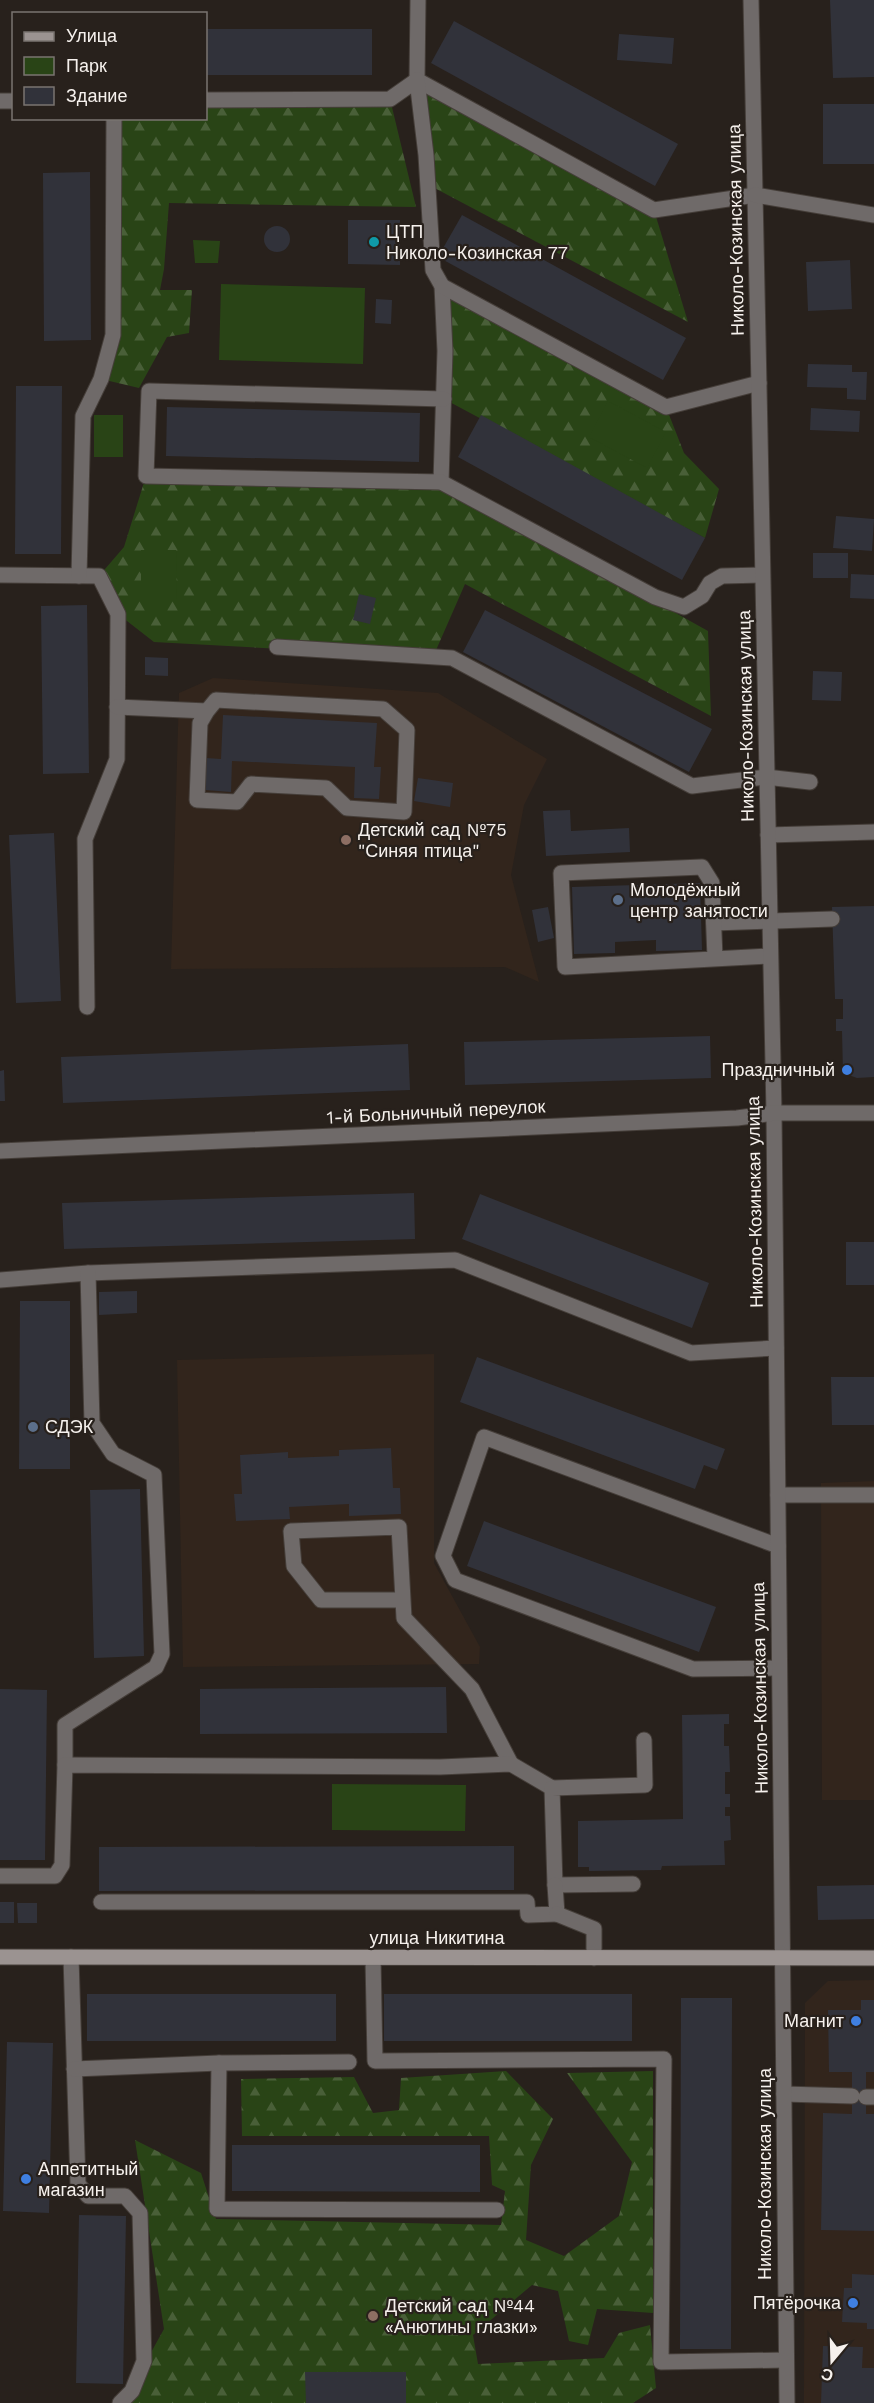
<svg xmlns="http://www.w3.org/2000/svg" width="874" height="2403" viewBox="0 0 874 2403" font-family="'Work Sans',sans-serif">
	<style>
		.built { fill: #32251c }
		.forest { fill: url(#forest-firs) }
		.park { fill: #294416 }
		.building { fill: #31323a }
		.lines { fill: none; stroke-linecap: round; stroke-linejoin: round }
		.lane-casing { stroke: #453e39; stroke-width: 17 }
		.street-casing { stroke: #453e39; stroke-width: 17 }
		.secondary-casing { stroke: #453e39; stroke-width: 17 }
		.lane { stroke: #6f6a69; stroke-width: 15 }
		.street { stroke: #6f6a69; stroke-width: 15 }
		.secondary { stroke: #9b9391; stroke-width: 15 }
		.culture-dot { fill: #0f9aa8; stroke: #28211c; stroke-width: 2 }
		.education-dot { fill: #8d6e63; stroke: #28211c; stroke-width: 2 }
		.service-dot { fill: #5c6f8a; stroke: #28211c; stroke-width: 2 }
		.shop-dot { fill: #3f7fe0; stroke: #28211c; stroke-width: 2 }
		.labels { text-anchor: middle; stroke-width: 4.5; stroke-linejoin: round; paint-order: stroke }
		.street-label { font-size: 18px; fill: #f6f1ed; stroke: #28211c }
		.poi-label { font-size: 18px; fill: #f6f1ed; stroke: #28211c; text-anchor: start }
	</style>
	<defs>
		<pattern id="forest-firs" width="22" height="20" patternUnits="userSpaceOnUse" patternTransform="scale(1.5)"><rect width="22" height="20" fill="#294416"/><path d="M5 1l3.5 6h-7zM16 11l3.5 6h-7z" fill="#495f38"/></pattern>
	</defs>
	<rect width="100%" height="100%" fill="#28211c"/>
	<!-- built -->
	<g class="built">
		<polygon points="213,678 438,693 547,759 524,805 511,875 539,982 505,967 171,969 179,693"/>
		<polygon points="434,1354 434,1563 480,1647 479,1664 183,1667 177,1360"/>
		<polygon points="874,1481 874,1800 822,1800 821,1483"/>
		<polygon points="874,1980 874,2403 804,2403 805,2003 828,1981"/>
	</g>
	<!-- forest -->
	<g class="forest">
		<polygon points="417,80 654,210 688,322 427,184"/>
		<polygon points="390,99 416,207 169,203 164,269 160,290 192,290 189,333 167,337 139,388 101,379 113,335 114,119 206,118 206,100"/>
		<polygon points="442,286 666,407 684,453 719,489 705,538 444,399"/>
		<polygon points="146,476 441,482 708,631 711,716 465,584 433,657 154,642 118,614 99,576 124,547"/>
		<polygon points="506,2071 553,2119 531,2165 526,2240 564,2256 619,2216 632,2162 567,2073 653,2071 653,2313 597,2309 588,2345 569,2341 558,2291 532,2285 473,2335 478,2364 604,2358 619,2333 650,2325 656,2388 633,2403 123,2403 164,2329 135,2140 201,2173 216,2219 501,2225 505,2191 492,2185 489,2136 242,2136 241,2079 354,2077 373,2113 399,2110 401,2078"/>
	</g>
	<!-- park -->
	<g class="park">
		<polygon points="193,240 220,241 218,263 195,263"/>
		<polygon points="221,284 365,288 363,364 219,360"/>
		<polygon points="608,401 666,432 647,468 589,437"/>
		<rect x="94" y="415" width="29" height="42"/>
		<polygon points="141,550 176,550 177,600 141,600"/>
		<polygon points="332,1784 466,1785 465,1831 332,1830"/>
	</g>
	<!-- building -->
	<g class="building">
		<polygon points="830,0 874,0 874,77 833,78"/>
		<polygon points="454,21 678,144 655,186 431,63"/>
		<rect x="206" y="29" width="166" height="46"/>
		<polygon points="619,34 674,38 672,64 617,60"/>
		<rect x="823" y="104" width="51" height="60"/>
		<polygon points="90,172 91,340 44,341 43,173"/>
		<polygon points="462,215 686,338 663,380 438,257"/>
		<polygon points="348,220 400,220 400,265 348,264"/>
		<circle cx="277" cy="239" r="13"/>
		<polygon points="850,260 852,309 808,311 806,262"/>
		<polygon points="376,299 392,300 391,324 375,323"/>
		<polygon points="808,364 852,365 852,372 867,372 866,400 847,399 847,388 807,387"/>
		<polygon points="16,386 62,386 61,554 15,554"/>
		<polygon points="167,407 420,413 419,462 166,456"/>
		<polygon points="811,408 860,411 859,432 810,430"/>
		<polygon points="481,415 705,538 682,580 458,457"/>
		<polygon points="836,516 874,519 872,551 833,548"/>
		<rect x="813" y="553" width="35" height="25"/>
		<polygon points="851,574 874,575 874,599 850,598"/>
		<polygon points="359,594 376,598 370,624 353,620"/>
		<polygon points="87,605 89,773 43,774 41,606"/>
		<polygon points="485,610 712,729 689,772 463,652"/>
		<polygon points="145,657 168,658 168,676 145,675"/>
		<polygon points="813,671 842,672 841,701 812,700"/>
		<polygon points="223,715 377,723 374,767 381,767 379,799 354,798 355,767 232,761 231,792 205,790 206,758 221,759"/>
		<polygon points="418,778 453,783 450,807 414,801"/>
		<polygon points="570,810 571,831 629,828 630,852 546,856 543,811"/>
		<polygon points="54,833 61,1001 16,1003 9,835"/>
		<polygon points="700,883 702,950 656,951 656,940 615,942 615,953 574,954 572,887"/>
		<polygon points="874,906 874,1077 857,1078 843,1073 842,1031 836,1031 836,1019 843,1019 843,999 835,999 832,907"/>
		<polygon points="548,907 554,938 538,942 532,910"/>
		<polygon points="710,1036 711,1078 465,1085 464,1042"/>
		<polygon points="408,1044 410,1090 63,1103 61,1057"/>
		<polygon points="4,1070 5,1101 0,1101 0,1071"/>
		<polygon points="414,1193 415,1239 64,1249 62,1203"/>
		<polygon points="480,1194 709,1283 692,1328 462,1239"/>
		<rect x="846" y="1242" width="28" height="43"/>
		<polygon points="137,1291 137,1313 99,1315 99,1292"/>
		<polygon points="20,1301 70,1301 70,1469 19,1469"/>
		<polygon points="477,1357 725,1449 717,1470 704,1465 695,1489 460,1402"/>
		<polygon points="831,1377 874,1377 874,1425 832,1425"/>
		<polygon points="391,1448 393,1488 400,1488 401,1514 349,1516 349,1504 289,1507 290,1519 236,1521 234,1494 242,1494 240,1455 288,1452 288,1458 339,1456 339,1450"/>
		<polygon points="140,1489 144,1656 94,1658 90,1490"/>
		<polygon points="484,1521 716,1607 699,1652 467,1566"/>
		<polygon points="446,1687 447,1733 200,1734 200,1689"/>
		<polygon points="0,1689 47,1690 45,1860 0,1860"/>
		<polygon points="729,1714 729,1724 724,1724 724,1746 729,1746 730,1772 725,1772 725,1794 730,1794 730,1807 725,1807 725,1816 730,1816 731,1840 724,1841 725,1865 662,1866 661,1870 589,1871 589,1867 578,1867 578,1821 683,1819 682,1715"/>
		<polygon points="514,1846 514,1890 99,1891 99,1847"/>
		<polygon points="874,1885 874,1919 818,1920 817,1886"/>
		<rect x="0" y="1902" width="14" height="21"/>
		<polygon points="17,1903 37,1903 37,1923 18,1923"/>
		<rect x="87" y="1994" width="249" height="47"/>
		<rect x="384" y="1994" width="248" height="47"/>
		<polygon points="681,1998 732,1998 731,2349 680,2349"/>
		<polygon points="861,2000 874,2000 874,2072 866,2072 866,2114 874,2114 874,2231 821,2230 823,2113 852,2114 852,2072 829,2072 828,2010 861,2010"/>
		<polygon points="7,2042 53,2043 49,2213 3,2211"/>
		<polygon points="232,2145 480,2145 480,2192 232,2191"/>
		<polygon points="79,2215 126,2216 123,2384 76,2383"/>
		<polygon points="852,2274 874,2275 874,2329 867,2329 867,2323 842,2322 844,2288 852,2288"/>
		<polygon points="823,2346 863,2347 862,2368 874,2368 874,2403 821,2403"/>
		<polygon points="305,2372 406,2372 406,2403 306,2403"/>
	</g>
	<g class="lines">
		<!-- lane casing -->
		<g class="lane-casing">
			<g id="lane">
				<polyline points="418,0 417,80 654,210 755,195"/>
				<polyline points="206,100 390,99 417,80 426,155 433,270 442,286 445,351 441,482"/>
				<polyline points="0,101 14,101"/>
				<polyline points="442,286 666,407 759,383"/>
				<polyline points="444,399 149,391 146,476 441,482 655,597 684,607 702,596 710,583 722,576 762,575"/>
				<polyline points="0,575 99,576 118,614 117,759 85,839 87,1007"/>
				<polyline points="79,576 83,416 101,379 113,335 114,118"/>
				<polyline points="277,647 452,658 692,786 766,777 810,782"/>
				<polyline points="117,707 207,711 216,700 383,709 407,730 404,812 347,808 326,788 251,784 237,802 197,800 200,723 207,711"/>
				<polyline points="768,835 874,832"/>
				<polyline points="714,923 832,919"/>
				<polyline points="715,958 712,883 702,867 561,873 565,967 770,956"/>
				<polyline points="0,1280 88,1273 455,1260 691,1353 776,1348"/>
				<polyline points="778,1495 874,1495"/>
				<polyline points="778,1546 484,1437 443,1556 455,1580 693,1669 779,1668"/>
				<polyline points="403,1600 321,1600 294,1566 291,1531 399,1527 404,1618 472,1689 511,1764"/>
				<polyline points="65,1765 65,1725 156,1667 162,1654 154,1475 113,1454 92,1423 88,1273"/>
				<polyline points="0,1876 55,1876 62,1865 65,1765 440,1767 511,1764 552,1788"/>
				<polyline points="633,1884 555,1885 552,1788 645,1785 644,1740"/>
				<polyline points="101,1902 527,1902 528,1915 557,1914 555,1885"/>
				<polyline points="557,1914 594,1929 594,1958"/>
				<polyline points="71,1957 78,2184 88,2196 125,2196 140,2213 144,2361 132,2391 120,2403"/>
				<polyline points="373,1958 375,2061 664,2059 661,2362 786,2360"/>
				<polyline points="219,2063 217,2209 497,2210"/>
				<polyline points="74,2069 219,2063 349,2062"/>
				<polyline points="784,2094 852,2096"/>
				<polyline points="866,2097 874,2097"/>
			</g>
		</g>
		<!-- street casing -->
		<g class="street-casing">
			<g id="street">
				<polyline points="751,0 774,1113 787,2403"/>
				<polyline points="755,195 874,215"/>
				<polyline points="0,1151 737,1118 774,1113 874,1113"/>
			</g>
		</g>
		<!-- secondary casing -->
		<g class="secondary-casing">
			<polyline id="secondary" points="0,1957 874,1958"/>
		</g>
		<!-- lane -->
		<use href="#lane" class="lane"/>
		<!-- street -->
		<use href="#street" class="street"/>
		<!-- secondary -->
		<use href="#secondary" class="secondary"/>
	</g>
	<!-- markers -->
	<circle class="culture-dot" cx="374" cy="242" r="6"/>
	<g class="education-dot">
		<circle cx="346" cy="840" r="6"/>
		<circle cx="373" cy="2316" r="6"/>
	</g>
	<g class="service-dot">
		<circle cx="618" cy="900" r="6"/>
		<circle cx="33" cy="1427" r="6"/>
	</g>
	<g class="shop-dot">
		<circle cx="847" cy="1070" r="6"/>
		<circle cx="856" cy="2021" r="6"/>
		<circle cx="26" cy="2179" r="6"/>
		<circle cx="853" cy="2303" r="6"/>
	</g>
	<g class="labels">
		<!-- street labels -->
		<g class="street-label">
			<text transform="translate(736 230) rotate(-91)" y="6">Николо-Козинская улица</text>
			<text transform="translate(746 716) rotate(-91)" y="6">Николо-Козинская улица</text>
			<text transform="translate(436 1112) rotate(-3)" y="6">1-й Больничный переулок</text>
			<text transform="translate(755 1202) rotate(-91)" y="6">Николо-Козинская улица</text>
			<text transform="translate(760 1688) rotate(-91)" y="6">Николо-Козинская улица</text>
			<text x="437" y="1944">улица Никитина</text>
			<text transform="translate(765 2174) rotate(-90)" y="6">Николо-Козинская улица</text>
		</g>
		<!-- poi labels -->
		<g class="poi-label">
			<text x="386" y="238">ЦТП<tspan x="386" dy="21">Николо-Козинская 77</tspan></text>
			<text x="358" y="836">Детский сад №75<tspan x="358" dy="21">"Синяя птица"</tspan></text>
			<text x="630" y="896">Молодёжный<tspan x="630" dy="21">центр занятости</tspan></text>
			<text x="835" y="1076" text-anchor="end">Праздничный</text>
			<text x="45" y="1433">СДЭК</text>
			<text x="844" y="2027" text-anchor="end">Магнит</text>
			<text x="38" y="2175">Аппетитный<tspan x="38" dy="21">магазин</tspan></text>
			<text x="841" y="2309" text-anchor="end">Пятёрочка</text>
			<text x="385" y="2312">Детский сад №44<tspan x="385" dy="21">«Анютины глазки»</tspan></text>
		</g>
	</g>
	<!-- legend -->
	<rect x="12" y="12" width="195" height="108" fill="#28211c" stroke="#7a7470" stroke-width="1.5"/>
	<rect x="24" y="32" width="30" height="9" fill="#9b9391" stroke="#7a7470" stroke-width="1.5"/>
	<text x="66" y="42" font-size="18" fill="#f6f1ed">Улица</text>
	<rect x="24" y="57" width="30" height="18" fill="#294416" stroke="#7a7470" stroke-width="1.5"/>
	<text x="66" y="72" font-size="18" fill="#f6f1ed">Парк</text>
	<rect x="24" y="87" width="30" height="18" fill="#31323a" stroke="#7a7470" stroke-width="1.5"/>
	<text x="66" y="102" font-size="18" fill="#f6f1ed">Здание</text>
	<!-- north arrow -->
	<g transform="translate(832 2361) rotate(199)" stroke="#28211c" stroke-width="4.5" paint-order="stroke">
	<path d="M0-4.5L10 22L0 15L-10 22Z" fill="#f6f1ed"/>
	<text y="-9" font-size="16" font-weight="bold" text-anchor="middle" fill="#f6f1ed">С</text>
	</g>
</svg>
